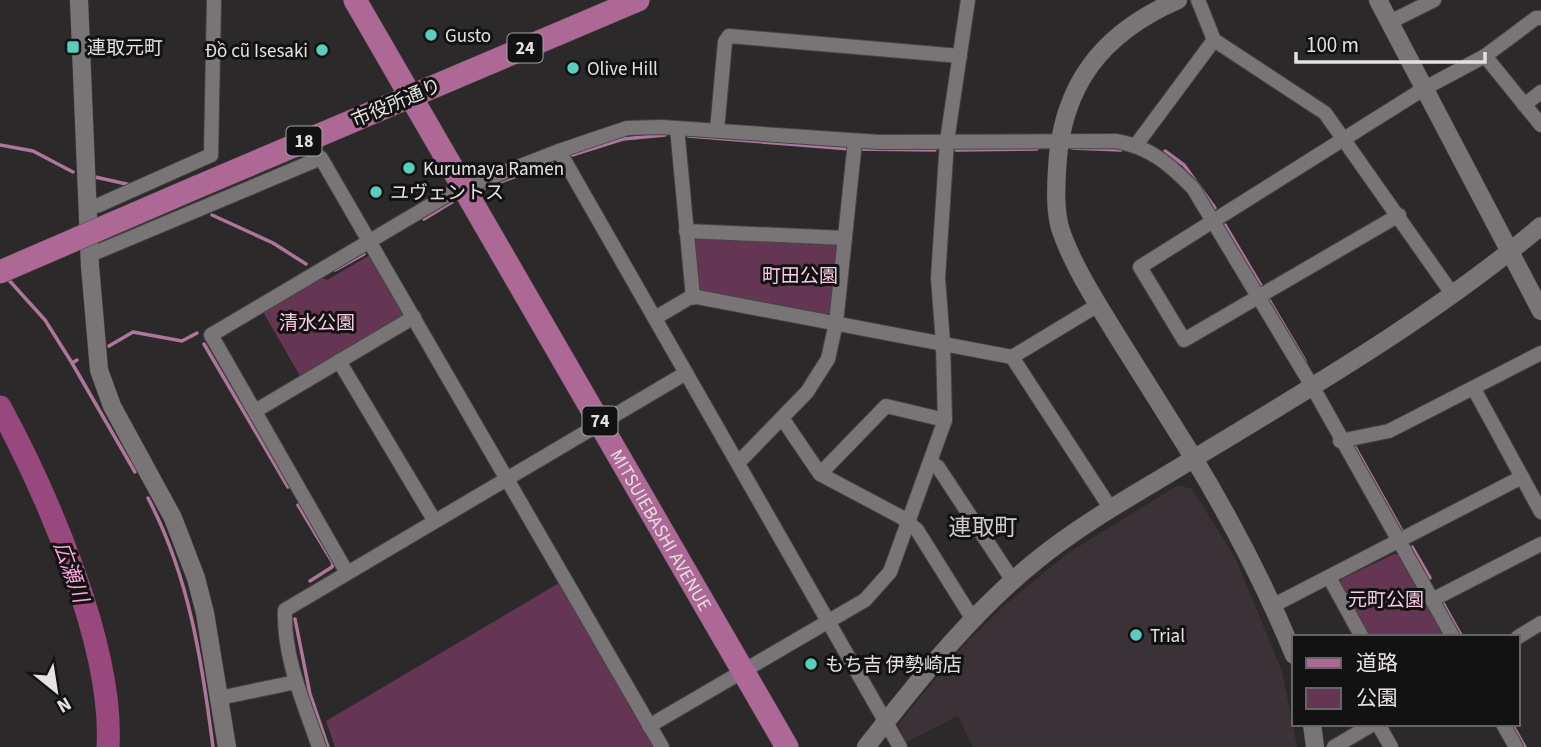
<svg xmlns="http://www.w3.org/2000/svg" width="1541" height="747" viewBox="0 0 1541 747" font-family="'Source Sans 3','Noto Sans JP',sans-serif">
	<style>
		.built { fill: #3a3236 }
		.green { fill: #653554 }
		.lines { fill: none; stroke-linecap: round; stroke-linejoin: round }
		.stream { stroke: #af769b; stroke-width: 3.5 }
		.river { stroke: #99487d; stroke-width: 23 }
		.minor-casing { stroke: #464445; stroke-width: 16 }
		.tertiary-casing { stroke: #464445; stroke-width: 19 }
		.primary-casing { stroke: #464445; stroke-width: 24 }
		.minor { stroke: #797577; stroke-width: 14 }
		.tertiary { stroke: #797577; stroke-width: 18 }
		.primary { stroke: #ae6896; stroke-width: 23 }
		.primary-bridge-casing { stroke: #464445; stroke-width: 24; stroke-linecap: butt }
		.primary-bridge { stroke: #ae6896; stroke-width: 23 }
		.poi-dot { fill: #5acebd; stroke: #131213; stroke-width: 2.5 }
		.labels { text-anchor: middle; stroke-width: 6; stroke-linejoin: round; paint-order: stroke }
		.shield { fill: #131213; stroke: #a5a3a4; stroke-width: 2 }
		.shield-label { font-size: 18px; font-weight: bold; fill: #e3e1e2 }
		.poi-label { font-size: 19px; fill: #e3e1e2; stroke: #131213; text-anchor: start }
		.street-label { font-size: 19px; fill: #e3e1e2; stroke: #131213 }
		.park-label { font-size: 19px; fill: #f9cbe6; stroke: #131213 }
		.water-label { font-size: 21px; font-style: italic; fill: #fea5db; stroke: #131213 }
		.quarter-label { font-size: 23px; fill: #d0ccce; stroke: #131213 }
	</style>
	<rect width="100%" height="100%" fill="#2c292a"/>
	<!-- built -->
	<polygon class="built" points="1178,485 1192,489 1236,559 1282,671 1297,747 973,747 958,716 906,742 898,724 963,646 1007,603 1068,553"/>
	<!-- green -->
	<g class="green">
		<polygon points="698,237 834,242 837,247 832,311 826,315 702,291 698,286 693,240"/>
		<polygon points="370,255 403,312 402,317 300,376 262,310 320,277 327,280"/>
		<polygon points="1394,554 1399,555 1445,637 1369,637 1339,584 1342,579"/>
		<polygon points="559,583 655,747 335,747 326,721"/>
	</g>
	<g class="lines">
		<!-- stream -->
		<g class="stream">
			<polyline points="688,136 850,149"/>
			<polyline points="0,145 33,151 73,172"/>
			<polyline points="1072,148 1121,150"/>
			<polyline points="858,149 935,150"/>
			<polyline points="956,150 1037,149"/>
			<polyline points="1165,151 1184,165 1215,208"/>
			<polyline points="572,155 623,139 665,135"/>
			<polyline points="95,177 131,185"/>
			<polyline points="484,188 552,163"/>
			<polyline points="212,215 273,243 306,264"/>
			<polyline points="424,219 452,202"/>
			<polyline points="1225,225 1263,289"/>
			<polyline points="335,270 364,254"/>
			<polyline points="7,278 45,320 72,363 77,360"/>
			<polyline points="1269,300 1305,361"/>
			<polyline points="204,344 288,487"/>
			<polyline points="109,346 133,332 182,341 197,333"/>
			<polyline points="72,363 135,472"/>
			<polyline points="1355,447 1402,531"/>
			<path d="M148 498C189 576 202 661 213 747"/>
			<polyline points="298,505 333,563 332,567 310,581"/>
			<polyline points="1412,547 1430,578"/>
			<polyline points="1443,603 1462,637"/>
			<polyline points="295,619 310,694 328,747"/>
			<polyline points="1512,724 1525,747"/>
		</g>
		<!-- river -->
		<path class="river" d="M0 407C47 494 114 647 108 747"/>
		<!-- minor casing -->
		<g class="minor-casing">
			<g id="minor">
				<polyline points="1198,0 1214,40 1325,113 1453,295"/>
				<polyline points="1390,22 1434,0"/>
				<polyline points="1485,56 1541,125"/>
				<polyline points="1524,105 1541,92"/>
				<polyline points="677,128 693,297"/>
				<polyline points="717,130 725,42 729,36 960,56"/>
				<polyline points="1136,145 1214,40"/>
				<polyline points="559,151 900,747"/>
				<polyline points="87,207 99,205 211,155 214,0"/>
				<polyline points="1399,215 1184,340 1140,267 1425,88 1485,56 1536,18 1541,18"/>
				<polyline points="686,231 845,238"/>
				<polyline points="90,255 321,158 662,747"/>
				<polyline points="655,318 689,298 697,297 1012,357 1098,305"/>
				<polyline points="1012,357 1111,509"/>
				<polyline points="339,361 434,520"/>
				<polyline points="1474,389 1541,512"/>
				<polyline points="255,411 414,317"/>
				<polyline points="782,418 820,474 901,517 917,530 972,618"/>
				<polyline points="1340,441 1389,431 1541,353"/>
				<polyline points="930,462 938,467 1013,581"/>
				<polyline points="738,463 807,392 828,359 836,323 855,141"/>
				<polyline points="820,474 886,406 945,420"/>
				<path d="M346 571 211 335 451 193 559 151 627 128 661 127 879 142 1116 141C1150 147 1169 164 1193 188L1312 386 1453 637"/>
				<polyline points="1329,577 1362,637"/>
				<polyline points="1432,600 1541,544"/>
				<polyline points="1274,605 1522,477"/>
				<polyline points="1518,637 1541,623"/>
				<polyline points="219,698 296,682"/>
				<polyline points="1378,724 1391,747"/>
				<polyline points="1503,724 1516,747"/>
				<polyline points="649,726 865,600 890,572 945,420 943,343 938,278 947,141 968,0"/>
				<path d="M319 747C304 703 283 657 285 610L686 373"/>
				<polyline points="1334,747 1373,724"/>
			</g>
		</g>
		<!-- tertiary casing -->
		<g class="tertiary-casing">
			<g id="tertiary">
				<polyline points="79,0 90,266 99,370 112,406 173,518 196,578 205,613 227,747"/>
				<path d="M1178 0C1102 33 1061 85 1057 170 1056 189 1055 209 1060 228 1072 264 1094 298 1114 331 1140 373 1167 415 1193 457 1231 520 1266 587 1294 655"/>
				<polyline points="1378,0 1541,311"/>
				<polyline points="1312,724 1315,747"/>
				<path d="M866 747C919 680 970 614 1037 560 1085 521 1141 491 1193 459 1312 387 1434 316 1541 226"/>
			</g>
		</g>
		<!-- primary casing -->
		<g class="primary-casing">
			<g id="primary">
				<path id="s1" d="M355 0 787 747"/>
				<polyline points="197,187 638,0"/>
			</g>
		</g>
		<!-- minor -->
		<use href="#minor" class="minor"/>
		<!-- tertiary -->
		<use href="#tertiary" class="tertiary"/>
		<!-- primary -->
		<use href="#primary" class="primary"/>
		<!-- primary-bridge casing -->
		<g class="primary-bridge-casing">
			<polyline id="primary-bridge" points="0,272 197,187"/>
		</g>
		<!-- primary-bridge -->
		<use href="#primary-bridge" class="primary-bridge"/>
	</g>
	<!-- markers -->
	<g class="poi-dot">
		<circle cx="431" cy="35" r="7"/>
		<rect x="66" y="40" width="14" height="14" rx="3.5"/>
		<circle cx="322" cy="50" r="7"/>
		<circle cx="573" cy="68" r="7"/>
		<circle cx="409" cy="168" r="7"/>
		<circle cx="376" cy="192" r="7"/>
		<circle cx="1136" cy="635" r="7"/>
		<circle cx="811" cy="664" r="7"/>
	</g>
	<g class="labels">
		<!-- shield labels -->
		<g class="shield">
			<rect x="507.5" y="33.5" width="35" height="29" rx="5"/>
			<rect x="286.5" y="126.5" width="35" height="29" rx="5"/>
			<rect x="582.5" y="406.5" width="35" height="29" rx="5"/>
		</g>
		<g class="shield-label">
			<text x="525" y="54">24</text>
			<text x="304" y="147">18</text>
			<text x="600" y="427">74</text>
		</g>
		<!-- poi labels -->
		<g class="poi-label">
			<text x="445" y="42">Gusto</text>
			<text x="87" y="54">連取元町</text>
			<text x="308" y="57" text-anchor="end">Đồ cũ Isesaki</text>
			<text x="587" y="75">Olive Hill</text>
			<text x="423" y="175">Kurumaya Ramen</text>
			<text x="390" y="199">ユヴェントス</text>
			<text x="1150" y="642">Trial</text>
			<text x="825" y="671">もち吉 伊勢崎店</text>
		</g>
		<!-- street labels -->
		<g class="street-label">
			<text transform="translate(396 102) rotate(-23)" y="7">市役所通り</text>
			<text dy="7" stroke="none"><textPath href="#s1" startOffset="612">MITSUIEBASHI AVENUE</textPath></text>
		</g>
		<!-- park labels -->
		<g class="park-label">
			<text x="800" y="282">町田公園</text>
			<text x="317" y="329">清水公園</text>
			<text x="1386" y="606">元町公園</text>
		</g>
		<!-- water labels -->
		<g class="water-label">
			<text transform="translate(71 572) rotate(70)" y="7">広瀬川</text>
		</g>
		<!-- quarter labels -->
		<g class="quarter-label">
			<text x="983" y="535">連取町</text>
		</g>
	</g>
	<!-- legend -->
	<rect x="1292" y="635" width="228" height="91" fill="#131213" stroke="#666566" stroke-width="2"/>
	<rect x="1306" y="658" width="35" height="10" fill="#ae6896" stroke="#666566" stroke-width="2"/>
	<text x="1356" y="670" font-size="21" fill="#e3e1e2">道路</text>
	<rect x="1306" y="688" width="35" height="21" fill="#653554" stroke="#666566" stroke-width="2"/>
	<text x="1356" y="705" font-size="21" fill="#e3e1e2">公園</text>
	<!-- north arrow -->
	<g transform="translate(56 691) rotate(150)" stroke="#131213" stroke-width="5" paint-order="stroke">
	<path d="M0-5L12 26L0 18L-12 26Z" fill="#e3e1e2"/>
	<text y="-10" font-size="19" font-weight="bold" text-anchor="middle" fill="#e3e1e2">N</text>
	</g>
	<!-- scale -->
	<path d="M1296 52v10h189v-10" fill="none" stroke="#e3e1e2" stroke-width="3.5"/>
	<text x="1306" y="52" font-size="21" fill="#e3e1e2" stroke="#131213" stroke-width="5" paint-order="stroke">100 m</text>
</svg>
